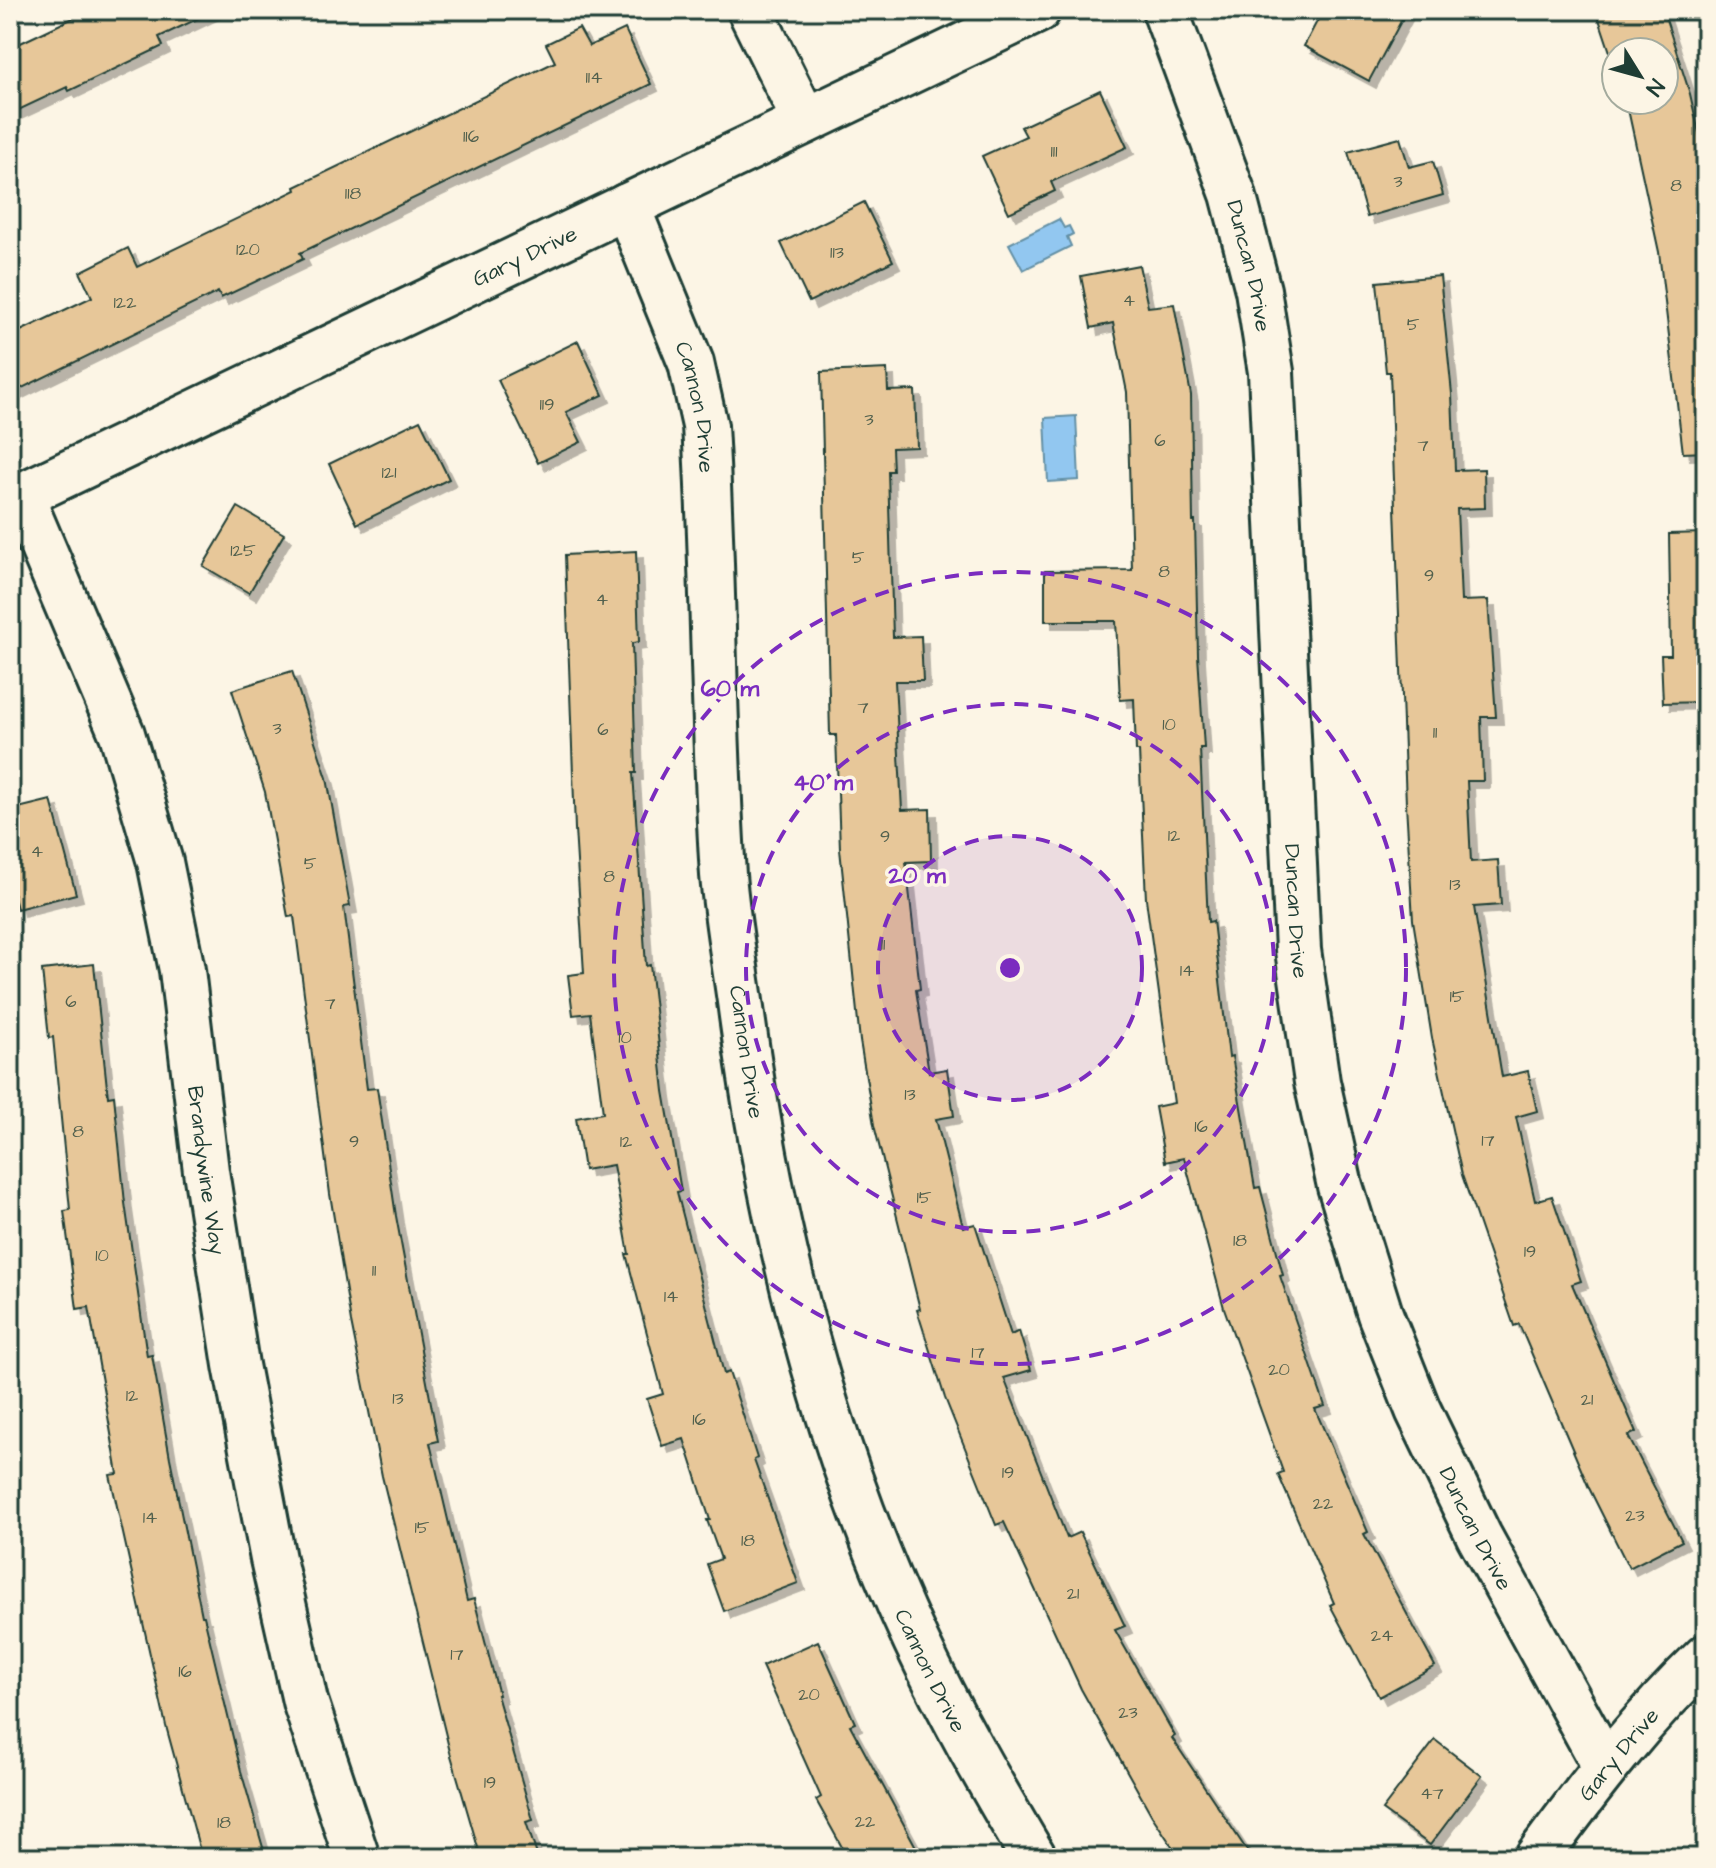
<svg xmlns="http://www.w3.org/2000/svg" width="1716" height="1868" viewBox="0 0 1716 1868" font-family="'Architects Daughter',sans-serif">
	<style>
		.water { fill: #92c7f0; stroke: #6490a5; stroke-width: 2 }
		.building { fill: #e7c799; stroke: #1f3d34; stroke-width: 2; filter: url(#shadow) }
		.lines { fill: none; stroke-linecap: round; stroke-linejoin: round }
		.street-casing { stroke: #1f3d34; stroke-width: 50 }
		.street { stroke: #fcf5e5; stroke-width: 44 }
		.ring { fill: none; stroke: #7b2cbf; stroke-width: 4; stroke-dasharray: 14 10 }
		.labels { text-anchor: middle; stroke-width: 7; stroke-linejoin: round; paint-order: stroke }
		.number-label { font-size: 18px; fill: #51604d }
		.street-label { font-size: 22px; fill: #1f3d34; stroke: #fcf5e5 }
		.centre { fill: #7b2cbf; stroke: #fcf5e5; stroke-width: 4 }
		.ring-label { font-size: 24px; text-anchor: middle; font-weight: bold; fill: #7b2cbf; stroke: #fcf5e5; stroke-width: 7; stroke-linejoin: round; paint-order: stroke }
	</style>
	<defs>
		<filter id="shadow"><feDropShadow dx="7" dy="7" stdDeviation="0" flood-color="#0004"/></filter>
	</defs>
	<rect width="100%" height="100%" fill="#fcf5e5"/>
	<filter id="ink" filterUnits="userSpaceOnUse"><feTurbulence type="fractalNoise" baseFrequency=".0125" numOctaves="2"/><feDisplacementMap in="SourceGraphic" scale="16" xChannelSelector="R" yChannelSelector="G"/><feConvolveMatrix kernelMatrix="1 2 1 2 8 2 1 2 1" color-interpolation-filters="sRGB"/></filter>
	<g filter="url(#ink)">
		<!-- water -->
		<g class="water">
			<polygon points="1059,219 1064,228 1069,226 1073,234 1067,237 1071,246 1023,270 1009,244"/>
			<polygon points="1076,416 1079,480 1048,482 1045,418"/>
		</g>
		<!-- building -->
		<g class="building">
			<polygon points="90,10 216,10 159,37 163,46 69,91 67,87 10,114 10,48"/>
			<polygon points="1323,10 1407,10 1369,81 1304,46"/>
			<polygon points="1596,10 1663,10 1690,94 1702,146 1706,145 1706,452 1683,453 1659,252 1626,100 1664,100 1664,52 1616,52 1616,70"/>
			<polygon points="579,28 589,46 625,29 651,84 300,253 303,259 221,298 218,292 10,394 10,336 92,297 80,272 128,248 137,267 296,190 295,187 555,62 546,44"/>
			<polygon points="1100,90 1127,147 1051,182 1055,191 1009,213 982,156 1026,136 1021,127"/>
			<polygon points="1400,138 1409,167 1433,161 1443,195 1367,217 1348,152"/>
			<polygon points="864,202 893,261 809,302 781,243"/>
			<polygon points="1139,265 1148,307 1174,304 1191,395 1193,521 1195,521 1198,655 1204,748 1200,748 1208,922 1213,921 1229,1057 1232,1056 1255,1188 1260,1187 1283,1275 1280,1276 1325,1406 1315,1409 1368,1532 1364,1534 1435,1666 1379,1697 1330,1605 1334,1603 1278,1474 1283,1472 1224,1308 1184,1158 1165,1162 1155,1107 1174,1103 1146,899 1139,751 1136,751 1134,699 1120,700 1116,621 1045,621 1045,571 1132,570 1127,392 1113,323 1091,328 1081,276"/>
			<polygon points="1440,276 1452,394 1455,470 1484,469 1485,508 1457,509 1461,601 1488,600 1496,717 1481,717 1483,781 1467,781 1471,862 1498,860 1501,905 1474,907 1502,1077 1528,1071 1537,1111 1516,1117 1535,1201 1552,1196 1581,1281 1572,1284 1636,1432 1628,1436 1682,1541 1629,1568 1589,1488 1519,1324 1514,1326 1462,1175 1432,1038 1413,920 1406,804 1390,372 1386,372 1377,282"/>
			<polygon points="578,341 603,395 566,412 581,442 538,463 498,380"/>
			<polygon points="887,369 888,391 915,390 917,447 892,448 893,471 888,471 893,637 921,636 923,681 895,681 902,810 930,809 931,861 906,862 920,989 916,990 929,1072 947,1069 954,1116 936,1119 963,1227 975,1224 1011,1335 1019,1331 1031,1370 1004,1378 1067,1538 1080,1532 1125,1626 1115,1630 1175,1736 1172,1738 1252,1858 1180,1858 1152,1816 1081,1689 1004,1522 996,1525 945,1398 917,1310 920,1309 874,1125 860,1041 840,849 836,735 830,735 821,372"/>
			<polygon points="420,420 449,479 357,524 329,464"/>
			<polygon points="238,507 284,534 249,593 203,566"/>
			<polygon points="1706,533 1706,702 1663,703 1661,655 1671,655 1669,534"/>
			<polygon points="636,551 639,642 632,643 636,773 633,773 646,966 650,965 664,1091 681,1191 677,1192 724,1374 729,1372 757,1458 754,1460 798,1583 724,1611 707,1564 721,1559 707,1520 710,1520 684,1439 662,1446 647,1399 663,1394 626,1254 629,1254 613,1165 584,1170 576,1118 603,1113 590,1013 573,1015 568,975 584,973 575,829 565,555"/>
			<polygon points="292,671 327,778 350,906 344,907 367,1089 377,1088 396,1216 438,1441 430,1443 467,1601 474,1599 499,1695 497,1695 533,1820 526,1822 538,1858 481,1858 450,1752 382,1476 351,1322 330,1194 294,916 288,917 265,792 232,690"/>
			<polygon points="51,800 76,894 17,909 10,880 10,810"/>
			<polygon points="94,964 108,1097 114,1096 125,1203 147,1356 152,1355 170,1458 202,1616 204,1616 241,1771 266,1858 202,1858 166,1726 110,1475 118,1474 89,1307 77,1309 64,1211 70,1210 53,1037 49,1038 42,970"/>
			<polygon points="818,1641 855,1723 850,1725 922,1858 848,1858 816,1800 821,1797 762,1666"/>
			<polygon points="1435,1740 1482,1776 1430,1845 1382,1810"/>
		</g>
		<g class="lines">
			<!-- street casing -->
			<g class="street-casing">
				<g id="street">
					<polyline points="750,10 805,121"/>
					<path id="s1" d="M1165 10 1233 194 1258 290 1271 372 1298 950 1317 1082 1340 1186 1380 1314 1418 1410 1479 1536 1605 1766"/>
					<path id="s2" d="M627 206 691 363 705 426C714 575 713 725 723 875 727 922 736 969 742 1016 771 1231 824 1444 916 1641 951 1716 992 1787 1034 1858"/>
					<path id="s3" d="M21 496 122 734 160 862 182 970 206 1171 236 1365 273 1559 305 1701 357 1858"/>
					<path id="s4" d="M10 501 1038 10"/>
					<path id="s5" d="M1537 1858C1589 1787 1642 1718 1706 1657"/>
				</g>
			</g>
			<!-- street -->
			<use href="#street" class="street"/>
		</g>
	</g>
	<!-- distance rings -->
	<circle cx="1010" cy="968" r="132" fill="#7b2cbf" fill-opacity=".12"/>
	<g class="ring">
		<circle cx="1010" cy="968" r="132"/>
		<circle cx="1010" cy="968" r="264"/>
		<circle cx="1010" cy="968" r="396"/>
	</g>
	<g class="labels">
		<!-- number labels -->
		<g class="number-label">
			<text x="594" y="83">114</text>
			<text x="471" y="142">116</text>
			<text x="1054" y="157">111</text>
			<text x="1398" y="187">3</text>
			<text x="1676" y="191">8</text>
			<text x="353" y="199">118</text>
			<text x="248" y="255">120</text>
			<text x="837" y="258">113</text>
			<text x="1129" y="306">4</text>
			<text x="125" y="308">122</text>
			<text x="1413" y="330">5</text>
			<text x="547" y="410">119</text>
			<text x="869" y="425">3</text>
			<text x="1160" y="446">6</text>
			<text x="1423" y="451">7</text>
			<text x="389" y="478">121</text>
			<text x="243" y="556">125</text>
			<text x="858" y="563">5</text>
			<text x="1164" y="577">8</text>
			<text x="1429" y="581">9</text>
			<text x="602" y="605">4</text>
			<text x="863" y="713">7</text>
			<text x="1169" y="730">10</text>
			<text x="277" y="734">3</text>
			<text x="603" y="735">6</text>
			<text x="1435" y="738">11</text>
			<text x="1174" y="841">12</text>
			<text x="885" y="842">9</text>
			<text x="37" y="857">4</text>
			<text x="310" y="869">5</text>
			<text x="609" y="882">8</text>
			<text x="1455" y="890">13</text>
			<text x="883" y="950">11</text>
			<text x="1187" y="976">14</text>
			<text x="1457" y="1002">15</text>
			<text x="71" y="1007">6</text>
			<text x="330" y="1009">7</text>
			<text x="625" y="1043">10</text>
			<text x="910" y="1100">13</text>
			<text x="1201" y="1132">16</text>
			<text x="78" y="1137">8</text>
			<text x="1488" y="1146">17</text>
			<text x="354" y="1147">9</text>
			<text x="626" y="1147">12</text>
			<text x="924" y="1203">15</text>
			<text x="1240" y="1246">18</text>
			<text x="1530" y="1257">19</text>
			<text x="102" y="1261">10</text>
			<text x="374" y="1276">11</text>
			<text x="671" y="1302">14</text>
			<text x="978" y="1358">17</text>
			<text x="1279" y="1375">20</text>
			<text x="132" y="1401">12</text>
			<text x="398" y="1404">13</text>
			<text x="1587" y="1405">21</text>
			<text x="699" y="1425">16</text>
			<text x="1008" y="1478">19</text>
			<text x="1323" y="1509">22</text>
			<text x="1635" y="1521">23</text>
			<text x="150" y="1523">14</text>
			<text x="422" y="1533">15</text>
			<text x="748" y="1546">18</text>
			<text x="1073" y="1599">21</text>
			<text x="1382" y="1641">24</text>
			<text x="457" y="1660">17</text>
			<text x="185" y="1677">16</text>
			<text x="809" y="1700">20</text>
			<text x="1128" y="1718">23</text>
			<text x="490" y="1788">19</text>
			<text x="1432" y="1799">47</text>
			<text x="865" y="1827">22</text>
			<text x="224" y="1828">18</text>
		</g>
		<!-- street labels -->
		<g class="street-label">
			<text dy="8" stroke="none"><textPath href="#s4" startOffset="570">Gary Drive</textPath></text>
			<text dy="8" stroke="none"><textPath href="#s1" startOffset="270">Duncan Drive</textPath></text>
			<text dy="8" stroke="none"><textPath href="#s2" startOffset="214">Cannon Drive</textPath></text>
			<text dy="8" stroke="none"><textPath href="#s1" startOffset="918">Duncan Drive</textPath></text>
			<text dy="8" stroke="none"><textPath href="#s2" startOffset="862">Cannon Drive</textPath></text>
			<text dy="8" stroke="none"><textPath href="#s3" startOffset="704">Brandywine Way</textPath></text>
			<text dy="8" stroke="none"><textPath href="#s1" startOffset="1566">Duncan Drive</textPath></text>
			<text dy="8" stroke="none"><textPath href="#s2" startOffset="1510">Cannon Drive</textPath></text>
			<text dy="8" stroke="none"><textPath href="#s5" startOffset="132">Gary Drive</textPath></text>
		</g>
	</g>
	<circle cx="1010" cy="968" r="12" class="centre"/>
	<g class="ring-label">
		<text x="730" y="696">60 m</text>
		<text x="823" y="790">40 m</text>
		<text x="917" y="883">20 m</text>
	</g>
	<!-- margin -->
	<rect width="1716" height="1868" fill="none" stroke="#fcf5e5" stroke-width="40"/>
	<rect x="20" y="20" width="1676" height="1828" fill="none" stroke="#1f3d34" stroke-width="3" filter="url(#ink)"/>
	<!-- north arrow -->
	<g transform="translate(1640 76) rotate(127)"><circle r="38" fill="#fcf5e5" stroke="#a4ab9e" stroke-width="2"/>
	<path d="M0-6L14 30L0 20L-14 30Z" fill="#1f3d34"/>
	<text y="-12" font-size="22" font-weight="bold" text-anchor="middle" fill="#1f3d34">N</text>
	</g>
</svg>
